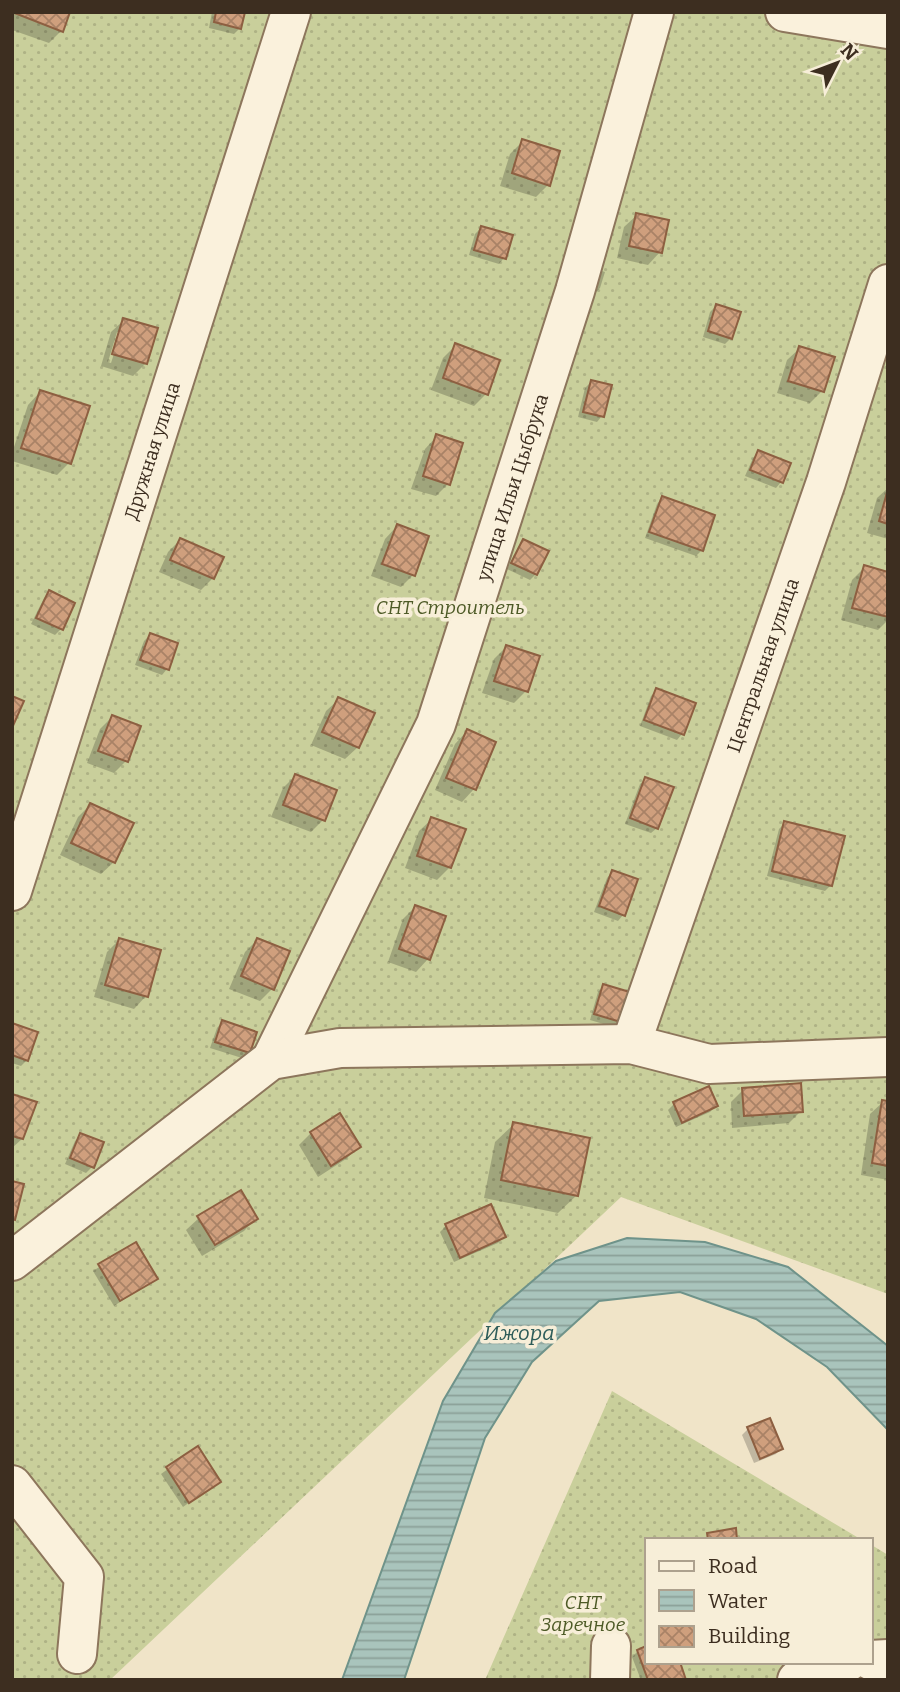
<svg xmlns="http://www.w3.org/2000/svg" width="900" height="1692" viewBox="0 0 900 1692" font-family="Bitter,serif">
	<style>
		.garden { fill: url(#garden-dots) }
		.water { fill: url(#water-rules); stroke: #6f938a; stroke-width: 2 }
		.shadow { fill: #0003; fill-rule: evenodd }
		.building { fill: url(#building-cross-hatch); stroke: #8d5f41; stroke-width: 2 }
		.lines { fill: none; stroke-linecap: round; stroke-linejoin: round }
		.minor-casing { stroke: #8d765c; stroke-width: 42 }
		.minor { stroke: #faf1dc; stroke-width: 38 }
		.labels { text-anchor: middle; stroke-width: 7; stroke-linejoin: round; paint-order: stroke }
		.street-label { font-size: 19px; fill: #3d2e20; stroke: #f7eed8 }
		.park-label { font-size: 19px; font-style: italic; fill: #4d5a26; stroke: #f7eed8 }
		.water-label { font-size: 21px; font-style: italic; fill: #2f5d5a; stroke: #f7eed8 }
	</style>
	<defs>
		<pattern id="garden-dots" width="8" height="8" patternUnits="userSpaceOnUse" patternTransform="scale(1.75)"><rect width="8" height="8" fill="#c9cf9b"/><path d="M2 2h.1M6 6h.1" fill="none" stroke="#aeb285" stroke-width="1.8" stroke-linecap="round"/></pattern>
		<pattern id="water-rules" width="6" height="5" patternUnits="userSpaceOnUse" patternTransform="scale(1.75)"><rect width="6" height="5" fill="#a9c4bc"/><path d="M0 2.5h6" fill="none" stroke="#8ba098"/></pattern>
		<pattern id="building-cross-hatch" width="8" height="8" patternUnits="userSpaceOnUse" patternTransform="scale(1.75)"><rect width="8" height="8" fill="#cf9f7d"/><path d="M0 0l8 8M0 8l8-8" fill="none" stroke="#a98266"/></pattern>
	</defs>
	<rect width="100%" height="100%" fill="#f0e4c8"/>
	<!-- garden -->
	<g class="garden">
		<polygon points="12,12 852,12 888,17 888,1294 621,1197 110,1680 12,1680"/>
		<polygon points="612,1391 862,1540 646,1540 646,1662 870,1662 870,1544 888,1555 888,1680 485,1680"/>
	</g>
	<!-- water -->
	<polygon class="water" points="627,1238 705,1242 788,1267 888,1346 888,1430 827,1367 756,1319 680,1292 599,1301 532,1362 485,1438 404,1680 342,1680 443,1401 495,1313 556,1261"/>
	<!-- shadow -->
	<g class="shadow">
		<polygon points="12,12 68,12 61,31 49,43 12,30"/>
		<polygon points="212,12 244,12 240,28 234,34 209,28"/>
		<polygon points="523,141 548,185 536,197 500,186 510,154"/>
		<polygon points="637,215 660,252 648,265 617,258 624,227"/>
		<polygon points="481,228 504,258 499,264 469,255 475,234"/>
		<polygon points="590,267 605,272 600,288 594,294"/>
		<polygon points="716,306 731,338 725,344 703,337 710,312"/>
		<path d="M124 320 146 363 133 376 101 366 111 332ZM117 332H121L111 363 108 362Z"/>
		<polygon points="456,345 486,394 474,406 431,390 443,358"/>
		<polygon points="800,348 822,391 810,403 777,393 787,360"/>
		<polygon points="591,382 602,416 597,422 578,417 585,388"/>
		<polygon points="40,392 69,463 57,475 12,461 12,453 28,405"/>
		<polygon points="437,436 448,484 436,496 411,489 425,449"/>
		<polygon points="759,452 781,482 776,488 745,476 753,458"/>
		<polygon points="888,488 888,539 867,533 877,498"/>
		<polygon points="662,498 702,550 696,556 645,538 657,504"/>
		<polygon points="397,526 413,575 401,587 371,576 385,539"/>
		<polygon points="180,540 213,578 201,590 159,572 168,552"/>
		<polygon points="523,541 536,574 530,580 507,569 518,547"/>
		<polygon points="865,567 888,574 888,620 878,630 841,620 852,580"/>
		<polygon points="49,592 73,603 61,629 55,635 31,624 44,598"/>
		<polygon points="150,635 167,669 162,675 135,665 144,641"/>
		<polygon points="506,647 526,691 514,703 482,693 494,659"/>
		<polygon points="657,690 694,704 682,734 677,740 640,726 651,696"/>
		<polygon points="339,699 358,747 345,759 311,745 326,711"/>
		<polygon points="112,717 126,761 114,773 87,763 100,729"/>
		<polygon points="467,731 494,743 474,789 462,802 435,790 455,744"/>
		<polygon points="295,776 323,820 311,832 271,817 283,788"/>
		<polygon points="646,779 657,828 651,833 625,824 640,784"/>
		<polygon points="90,805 114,862 101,874 60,855 78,817"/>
		<polygon points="432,819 450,867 437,880 405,868 419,831"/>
		<polygon points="785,823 831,885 825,891 767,876 779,829"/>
		<polygon points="612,872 623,915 618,921 594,912 607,878"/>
		<polygon points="415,907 428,959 416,972 388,962 403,919"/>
		<polygon points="119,940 146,996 134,1009 94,997 107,952"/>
		<polygon points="257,940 272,989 260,1001 229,989 245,952"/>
		<polygon points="604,986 630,994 617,1028 590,1020 598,992"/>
		<polygon points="222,1022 254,1033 248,1052 242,1058 210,1048 217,1028"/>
		<polygon points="12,1025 27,1060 21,1066 12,1063"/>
		<polygon points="743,1090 801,1111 789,1123 732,1128 731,1102"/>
		<polygon points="12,1095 22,1139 12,1148"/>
		<polygon points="883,1102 888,1102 888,1180 861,1175 870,1114"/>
		<polygon points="674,1104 716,1106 710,1112 676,1127 668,1110"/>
		<polygon points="514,1124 577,1195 558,1213 484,1198 495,1142"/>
		<polygon points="311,1133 359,1147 346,1159 318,1177 299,1145"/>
		<polygon points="81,1135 92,1167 86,1173 65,1164 75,1141"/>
		<polygon points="199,1218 256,1218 244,1231 202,1256 186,1230"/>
		<polygon points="446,1226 504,1237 498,1243 454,1262 440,1232"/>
		<polygon points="135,1244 156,1278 114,1306 93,1271"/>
		<polygon points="769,1420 781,1448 776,1454 754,1463 742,1435 748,1429"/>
		<polygon points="197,1448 219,1481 183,1507 161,1474"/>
		<polygon points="646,1648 646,1662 684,1680 641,1680 632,1657 638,1651"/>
	</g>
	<!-- building -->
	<g class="building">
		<polygon points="12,12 70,12 63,32"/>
		<polygon points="216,12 245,12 241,29 214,22"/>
		<polygon points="522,139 560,151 550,186 512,173"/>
		<polygon points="636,213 669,220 662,253 629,246"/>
		<polygon points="481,226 513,235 506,259 474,250"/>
		<polygon points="716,304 741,312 732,339 708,331"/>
		<polygon points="123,318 158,328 147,364 112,354"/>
		<polygon points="455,343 500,360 488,395 443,378"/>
		<polygon points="799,346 835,357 824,392 788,381"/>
		<polygon points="591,380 612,385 604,417 583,412"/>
		<polygon points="40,390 90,406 71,464 21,448"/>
		<polygon points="436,434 463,443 450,485 423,476"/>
		<polygon points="758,450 791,463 783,483 750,470"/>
		<polygon points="888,489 888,524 879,521"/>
		<polygon points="662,496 715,515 703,551 649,532"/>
		<polygon points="397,524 429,536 415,576 382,564"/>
		<polygon points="180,538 224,557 214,579 170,560"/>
		<polygon points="523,539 549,551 537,575 511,563"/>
		<polygon points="864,565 888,572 888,617 852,608"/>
		<polygon points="49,590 75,603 63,630 36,618"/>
		<polygon points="150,633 178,643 169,670 140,660"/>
		<polygon points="506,645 540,656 528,692 494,681"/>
		<polygon points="656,688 696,703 684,735 644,720"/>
		<polygon points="12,696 24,701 12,728"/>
		<polygon points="338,697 375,713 359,748 322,732"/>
		<polygon points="112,715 141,726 128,762 98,751"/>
		<polygon points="467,729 496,742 476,790 446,778"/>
		<polygon points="295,774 337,790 325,821 283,805"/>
		<polygon points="645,777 674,787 658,829 630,818"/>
		<polygon points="90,803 134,823 115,863 71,843"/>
		<polygon points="431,817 466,829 451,868 417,856"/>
		<polygon points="784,821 845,836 832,886 772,871"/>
		<polygon points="612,870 638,879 625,916 599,906"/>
		<polygon points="415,905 446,916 430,960 399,949"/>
		<polygon points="119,938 161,950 148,997 105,985"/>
		<polygon points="257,938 290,951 274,990 241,976"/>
		<polygon points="603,984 633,993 624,1023 594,1014"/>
		<polygon points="222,1020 257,1032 250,1053 215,1042"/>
		<polygon points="12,1023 38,1032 28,1061 12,1055"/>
		<polygon points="801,1083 803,1112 744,1116 742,1088"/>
		<polygon points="709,1086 718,1106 682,1123 673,1102"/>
		<polygon points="12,1094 37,1102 23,1139 12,1136"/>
		<polygon points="882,1100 888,1101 888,1166 872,1163"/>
		<polygon points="340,1113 361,1147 331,1166 310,1132"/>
		<polygon points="513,1122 590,1138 578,1196 501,1180"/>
		<polygon points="80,1133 104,1142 94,1168 70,1158"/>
		<polygon points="12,1181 24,1184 15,1220 12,1219"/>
		<polygon points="241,1190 258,1219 215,1245 197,1216"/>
		<polygon points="491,1204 506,1237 460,1258 445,1224"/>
		<polygon points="136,1242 158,1279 120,1301 98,1264"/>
		<polygon points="770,1418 783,1449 760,1459 747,1427"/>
		<polygon points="198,1446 221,1482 189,1503 166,1467"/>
		<polygon points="736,1528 737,1540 708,1540 707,1533"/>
		<polygon points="646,1646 646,1662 680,1662 686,1680 648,1680 637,1650"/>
	</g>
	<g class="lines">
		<!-- minor casing -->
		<g class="minor-casing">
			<g id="minor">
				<polyline points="785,12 888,29"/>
				<path id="s1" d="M12 891 291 12"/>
				<path id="s2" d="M631 1044 826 482 888 284"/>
				<path id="s3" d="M271 1060 436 724 575 291 654 12"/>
				<polyline points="12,1261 271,1060 340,1048 631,1044 709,1064 888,1057"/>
				<polyline points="12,1485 84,1577 77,1654"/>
				<polyline points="870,1660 888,1659"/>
				<polyline points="610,1680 611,1646"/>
				<polyline points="797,1680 835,1663 848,1662"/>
			</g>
		</g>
		<!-- minor -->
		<use href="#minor" class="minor"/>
	</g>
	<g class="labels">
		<!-- street labels -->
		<g class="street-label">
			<text dy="7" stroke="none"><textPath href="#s1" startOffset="462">Дружная улица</textPath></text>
			<text dy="7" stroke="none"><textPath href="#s3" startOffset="623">улица Ильи Цыбрука</textPath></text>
			<text dy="7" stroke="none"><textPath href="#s2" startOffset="401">Центральная улица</textPath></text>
		</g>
		<!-- park labels -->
		<g class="park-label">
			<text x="450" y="614">СНТ Строитель</text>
			<text x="583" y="1609">СНТ<tspan x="583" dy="22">Заречное</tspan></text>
		</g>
		<!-- water labels -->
		<g class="water-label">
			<text x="519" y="1340">Ижора</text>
		</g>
	</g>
	<!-- border -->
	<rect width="900" height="1692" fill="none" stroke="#3d2e20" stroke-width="28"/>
	<!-- legend -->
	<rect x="645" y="1538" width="228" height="126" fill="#f7eed8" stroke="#ada18e" stroke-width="2"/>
	<rect x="659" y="1561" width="35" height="10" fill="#faf1dc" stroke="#ada18e" stroke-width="2"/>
	<text x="708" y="1573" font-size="21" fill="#3d2e20">Road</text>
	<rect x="659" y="1590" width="35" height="21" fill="url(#water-rules)" stroke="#ada18e" stroke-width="2"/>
	<text x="708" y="1608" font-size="21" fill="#3d2e20">Water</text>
	<rect x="659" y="1626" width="35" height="21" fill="url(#building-cross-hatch)" stroke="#ada18e" stroke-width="2"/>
	<text x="708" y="1643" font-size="21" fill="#3d2e20">Building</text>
	<!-- north arrow -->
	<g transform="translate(837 63) rotate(48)" stroke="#f7eed8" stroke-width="5" paint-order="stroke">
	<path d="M0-5L12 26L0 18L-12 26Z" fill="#3d2e20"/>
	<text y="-10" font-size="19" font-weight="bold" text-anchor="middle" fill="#3d2e20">N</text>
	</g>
</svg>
